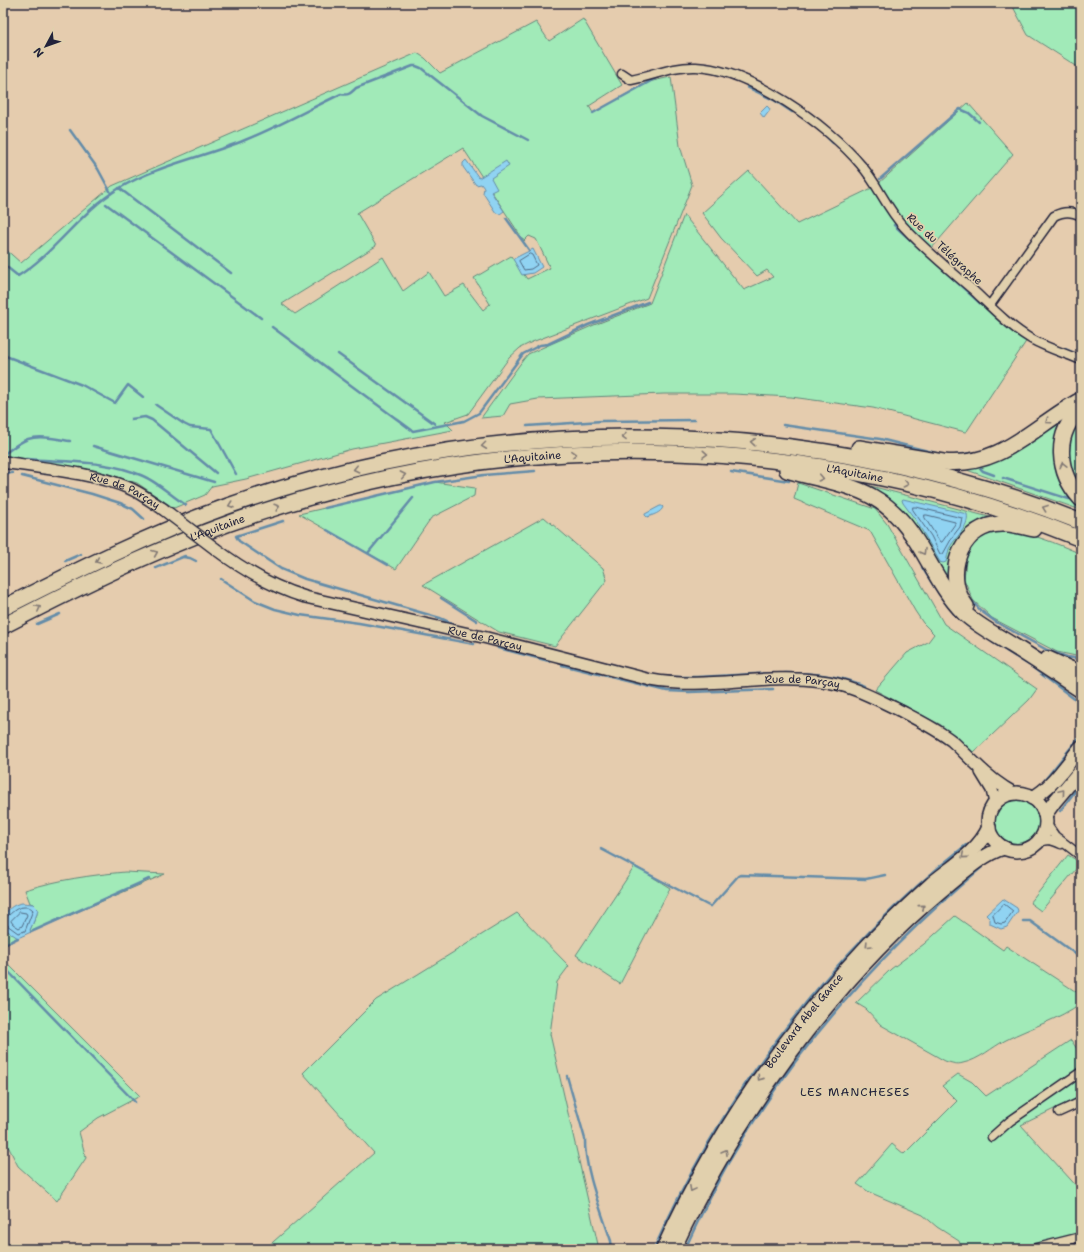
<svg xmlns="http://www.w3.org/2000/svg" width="1084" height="1252" viewBox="0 0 1084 1252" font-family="'Shantell Sans',sans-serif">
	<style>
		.green { fill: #a1eab8; stroke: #62867a; fill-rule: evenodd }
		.water { fill: #90d3f2; stroke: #648ca9 }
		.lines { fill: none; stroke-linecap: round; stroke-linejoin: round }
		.shore { stroke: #4e6984; stroke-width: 1 }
		.stream { stroke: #648ca9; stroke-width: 2.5 }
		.street-casing { stroke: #22223b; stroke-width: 11 }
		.secondary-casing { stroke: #22223b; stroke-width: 14 }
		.primary-casing { stroke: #22223b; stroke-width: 16 }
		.highway-casing { stroke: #22223b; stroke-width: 18 }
		.street { stroke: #e1d0ad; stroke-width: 8 }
		.secondary { stroke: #e1d0ad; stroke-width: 11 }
		.primary { stroke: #e1d0ad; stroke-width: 13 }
		.highway { stroke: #e1d0ad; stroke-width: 15 }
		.secondary-bridge-casing { stroke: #22223b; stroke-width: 14; stroke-linecap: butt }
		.secondary-bridge { stroke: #e1d0ad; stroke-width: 11 }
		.oneway { stroke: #827974 }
		.labels { text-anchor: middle; stroke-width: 3.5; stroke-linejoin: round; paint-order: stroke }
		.street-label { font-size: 11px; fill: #22223b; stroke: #e1d0ad }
		.neighbourhood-label { font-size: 12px; letter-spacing: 1px; fill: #22223b; stroke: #e1d0ad }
	</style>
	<rect width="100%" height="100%" fill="#e5ccae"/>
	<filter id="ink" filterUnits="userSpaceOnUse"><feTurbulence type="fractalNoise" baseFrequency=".025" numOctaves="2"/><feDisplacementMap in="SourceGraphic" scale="8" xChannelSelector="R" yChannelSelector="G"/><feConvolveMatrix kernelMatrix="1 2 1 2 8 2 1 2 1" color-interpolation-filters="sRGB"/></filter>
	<g filter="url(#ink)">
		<!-- green -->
		<g class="green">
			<polygon points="1011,3 1081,3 1081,69 1028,35"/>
			<path d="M583 19 622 85 589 106 593 113 648 82 671 77 680 146 692 185 647 298 532 342 520 348 509 358 468 414 445 422 453 430 352 449 246 479 212 486 205 495 174 508 137 483 99 471 3 455V247L21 263 112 186 417 53 425 58 440 73 536 22 549 41ZM463 148 524 241 529 236 536 239 550 268 527 279 511 256 474 278 490 304 483 310 464 285 444 296 429 272 403 291 383 257 295 314 282 304 376 246 357 213Z"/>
			<polygon points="968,103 1013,154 931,249 895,212 879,183"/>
			<polygon points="749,171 797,224 876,186 888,212 1027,340 967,431 965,432 873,408 791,397 734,394 664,394 538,399 510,404 503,416 481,418 523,360 528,354 594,325 650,303 684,215 744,290 773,277 767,270 757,276 721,238 702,213"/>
			<polygon points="1069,414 1055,448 1054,459 1057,473 1070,497 1081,508 1081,510 964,469"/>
			<polygon points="1081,417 1081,487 1075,479 1069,457 1071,433"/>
			<polygon points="435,482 475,488 474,496 431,518 396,569 299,514"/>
			<polygon points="798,483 875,509 887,524 944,624 1037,689 1029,700 973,753 941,725 875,690 907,653 928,642 934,634 923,623 915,611 870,531 794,499"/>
			<polygon points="859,483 997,519 982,523 951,582 945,582"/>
			<polygon points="544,517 603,568 607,580 555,646 499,632 423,585"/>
			<path d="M1004 529C1030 533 1056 543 1081 554V657L1057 652 992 618 973 600 964 579 966 560 973 544 988 533Z"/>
			<circle cx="1017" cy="822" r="22"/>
			<polygon points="1068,855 1081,863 1041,911 1030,903"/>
			<polygon points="635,866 670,888 620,984 576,955"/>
			<path d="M125 872 165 874 31 932 30 930 37 914 33 904 30 903 25 890C57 880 91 875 125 872Z"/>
			<polygon points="517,913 569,966 557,982 550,1034 599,1249 265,1249 374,1153 303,1073 376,1000"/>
			<path d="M955 916 1003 950 1006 946 1081 995V1003C1058 1020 1031 1027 1006 1040 992 1047 979 1060 963 1063 957 1065 952 1063 945 1061L881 1025 866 1009 856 1003 891 969 924 944Z"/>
			<polygon points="3,923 4,927 18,938 3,947"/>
			<polygon points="3,959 140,1096 98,1118 79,1132 86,1158 57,1201 18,1166 9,1148 3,1142"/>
			<polygon points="1071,1040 1081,1055 1081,1096 1021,1125 1081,1191 1081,1237 1049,1249 962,1249 959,1241 937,1227 923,1215 869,1192 857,1184 892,1144 904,1154 957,1101 942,1086 958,1074 972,1082 986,1096"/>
		</g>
		<!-- water -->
		<g class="water">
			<polygon points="767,106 769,108 770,110 764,118 760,113"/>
			<polygon points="466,160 479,178 506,161 509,166 491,178 497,189 491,192 504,211 500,214 496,213 483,193 484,188 481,184 476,185 463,167 463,163"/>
			<polygon points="533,249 542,267 533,273 522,275 513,259"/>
			<path d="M903 499 967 514C970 527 954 538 949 549 948 553 947 558 946 562L943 563 940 562 917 522 903 503 902 500Z"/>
			<path d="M660 506H662L663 507C661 513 653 515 647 517L645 515V514Z"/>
			<polygon points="1003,899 1017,908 1018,911 1007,927 1001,929 990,924 990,919 986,915"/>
			<path d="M22 903 33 904 38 909 37 914 30 930 31 932 18 938 6 930C0 917 8 905 22 903Z"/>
		</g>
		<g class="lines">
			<!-- shore -->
			<g class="shore">
				<polygon points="530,254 532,255 537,265 531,269 524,270 519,261"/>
				<polygon points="913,507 916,507 962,518 960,527 953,536 943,554 940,554 931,536 913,510"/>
				<polygon points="925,515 927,515 955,522 955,524 942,542 940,542 925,518"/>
				<polygon points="1004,904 1013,911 1005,923 1001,924 995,922 993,915"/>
				<polygon points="20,912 26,913 27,915 22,926 19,928 13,924 11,921"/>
				<path d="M3 918C11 916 14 907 24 907 29 907 30 907 33 910L25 931 18 933 7 925 3 924"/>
			</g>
			<!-- stream -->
			<g class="stream">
				<polyline points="747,87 774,100 792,112"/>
				<polyline points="593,113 660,76"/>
				<polyline points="70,130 98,169 111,193"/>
				<polyline points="825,135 833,143"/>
				<polyline points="861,170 868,181"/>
				<polyline points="880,179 960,109 969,113 979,122"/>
				<polyline points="119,188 231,273"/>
				<polyline points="106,204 261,318"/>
				<polyline points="506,218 529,250"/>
				<polyline points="894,225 981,304"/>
				<path d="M3 264 18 276C56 252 80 212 118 189 157 165 204 157 245 140 278 127 309 109 341 94 348 96 351 93 356 88L413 66H416L421 68 482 116 528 140"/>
				<polyline points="272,327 413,431 464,421 479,413 523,354 540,345 548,344 588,325 648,302"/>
				<polyline points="1065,349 1081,356"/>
				<polyline points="338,354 435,424"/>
				<polyline points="3,355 82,385 115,403 128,385 143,397"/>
				<polyline points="156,405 184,424 190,427 211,429 236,474"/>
				<polyline points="1054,408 1081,392"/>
				<polyline points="131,419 145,417 152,420 216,473"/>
				<polyline points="783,425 880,439 936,453"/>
				<polyline points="527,426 602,421 695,420"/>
				<polyline points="93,446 214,482"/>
				<path d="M3 455C11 449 19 442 28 439 40 435 57 439 70 441"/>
				<polyline points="955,455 973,453"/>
				<path d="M26 459C63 462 109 460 143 476 159 483 171 496 186 505"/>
				<polyline points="981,469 983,471 994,475"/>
				<polyline points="731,472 789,481"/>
				<polyline points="8,473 12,473"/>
				<polyline points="22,476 92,494 120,503 133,509 144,519"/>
				<polyline points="1003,478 1069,499"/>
				<polyline points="325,508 435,482 484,475 535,471"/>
				<polyline points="283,521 236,536 239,541 281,569 305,579 440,618 460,627"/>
				<polyline points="327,530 388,565"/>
				<polyline points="368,553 413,498"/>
				<polyline points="183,557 190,558 196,561"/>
				<polyline points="65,561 81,554"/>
				<path d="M922 567C937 591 950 615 975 631"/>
				<polyline points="156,568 185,556"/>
				<polyline points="221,579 255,601 275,609 300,615 359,623 474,644"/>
				<polyline points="441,598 477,621"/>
				<polyline points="972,601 981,611 996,622 1047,650 1067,657 1081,659"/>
				<polyline points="37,624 60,614"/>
				<polyline points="992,642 1032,667 1081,704"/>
				<polyline points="498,648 549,661"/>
				<polyline points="562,665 667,691 689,692 773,689"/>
				<path d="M785 673C812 673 839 675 864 686"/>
				<polyline points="673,677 698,677 773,673"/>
				<polyline points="1044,781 1081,735"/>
				<polyline points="1060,811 1076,790"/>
				<polyline points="601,849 709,906 711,906 738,876 740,875 866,879 885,875"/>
				<polyline points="1023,921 1030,921 1081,958"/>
				<polyline points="31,932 149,879"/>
				<polyline points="3,945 18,938"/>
				<polyline points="3,966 135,1102"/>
				<path d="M567 1076 585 1139C584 1169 602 1213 611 1241L612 1249"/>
				<path d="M654 1249C724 1092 831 952 966 845"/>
				<path d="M685 1249C698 1221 712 1192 727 1165 793 1050 881 952 982 867"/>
				<polyline points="1052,1249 1063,1245"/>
			</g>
			<!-- street casing -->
			<g class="street-casing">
				<g id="street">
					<path d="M622 74 631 80C653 76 673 66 696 67 749 69 828 125 861 165 878 184 886 208 904 227 925 250 950 270 973 290 991 307 1009 326 1031 339 1047 348 1064 353 1081 360"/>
					<path d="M990 305 1054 216C1064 211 1071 211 1081 216"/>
					<polyline points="1046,823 1055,836 1081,856"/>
					<path d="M1038 842C1047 839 1052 840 1061 844"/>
					<polyline points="1059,1112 1081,1102"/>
					<polyline points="992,1137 1010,1121 1081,1072"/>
					<polyline points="1033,1249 1081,1237"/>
				</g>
			</g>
			<!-- secondary casing -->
			<g class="secondary-casing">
				<g id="secondary">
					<path id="s1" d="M3 462C42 468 94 473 129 488 141 493 152 502 163 509"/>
					<path id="s2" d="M217 550C245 571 272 587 305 597L487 638 651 680C708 690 764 673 821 681 848 684 872 697 897 709 916 719 935 728 952 741 960 748 968 757 976 764 987 775 1001 786 1014 793"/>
					<polyline points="981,772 992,790 995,803"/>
				</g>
			</g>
			<!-- primary casing -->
			<g class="primary-casing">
				<g id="primary">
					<circle cx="1017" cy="822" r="29"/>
					<path d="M1032 798C1051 789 1068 763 1081 747"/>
					<polyline points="1045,815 1055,801 1081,770"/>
					<path id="s3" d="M663 1249C712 1139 782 1037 864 949 885 926 908 905 931 884 951 867 978 852 989 827"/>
					<path d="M674 1249C735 1117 830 984 942 890 960 876 982 854 1004 848"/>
				</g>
			</g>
			<!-- highway casing -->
			<g class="highway-casing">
				<g id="highway">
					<path d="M1081 409C1053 434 1057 473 1081 499"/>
					<path d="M859 448 943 462C1002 468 1034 425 1081 400"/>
					<path d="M787 470C845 487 882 485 917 542 932 566 944 593 964 613 978 626 996 635 1012 645 1035 659 1058 675 1081 690"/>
					<path d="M966 606C946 580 955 537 988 526 1003 521 1019 526 1034 529"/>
					<path d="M3 608C76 571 150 534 228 506 502 409 811 414 1081 522"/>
					<path id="s4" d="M3 626C88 582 174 540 265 511 529 424 824 434 1081 539"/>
					<polyline points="1048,659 1081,674"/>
				</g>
			</g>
			<!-- street -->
			<use href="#street" class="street"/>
			<!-- secondary -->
			<use href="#secondary" class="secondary"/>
			<!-- primary -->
			<use href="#primary" class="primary"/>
			<!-- highway -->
			<use href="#highway" class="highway"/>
			<!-- secondary-bridge casing -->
			<g class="secondary-bridge-casing">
				<polyline id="secondary-bridge" points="163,509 217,550"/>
			</g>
			<!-- secondary-bridge -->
			<use href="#secondary-bridge" class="secondary-bridge"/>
		</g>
		<!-- one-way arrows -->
		<defs><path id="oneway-chevron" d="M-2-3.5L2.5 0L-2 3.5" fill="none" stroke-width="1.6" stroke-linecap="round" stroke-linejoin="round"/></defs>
		<g class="oneway">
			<use href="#oneway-chevron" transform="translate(1048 421) rotate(145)"/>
			<use href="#oneway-chevron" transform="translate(624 437) rotate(179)"/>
			<use href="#oneway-chevron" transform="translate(753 442) rotate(-175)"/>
			<use href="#oneway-chevron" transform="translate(484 446) rotate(173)"/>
			<use href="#oneway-chevron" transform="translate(574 454) rotate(-3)"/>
			<use href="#oneway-chevron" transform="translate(705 454) rotate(4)"/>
			<use href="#oneway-chevron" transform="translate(1063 465) rotate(-103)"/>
			<use href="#oneway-chevron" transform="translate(356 469) rotate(167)"/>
			<use href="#oneway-chevron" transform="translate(403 475) rotate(-11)"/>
			<use href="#oneway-chevron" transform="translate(821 478) rotate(12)"/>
			<use href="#oneway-chevron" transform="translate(906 484) rotate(13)"/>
			<use href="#oneway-chevron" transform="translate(231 505) rotate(161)"/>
			<use href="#oneway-chevron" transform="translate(277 507) rotate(-17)"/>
			<use href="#oneway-chevron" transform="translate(1045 508) rotate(-160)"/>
			<use href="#oneway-chevron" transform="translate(923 552) rotate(60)"/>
			<use href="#oneway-chevron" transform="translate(155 553) rotate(-23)"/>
			<use href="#oneway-chevron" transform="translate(98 561) rotate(155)"/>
			<use href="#oneway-chevron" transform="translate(38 608) rotate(-27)"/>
			<use href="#oneway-chevron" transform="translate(1062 792) rotate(-50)"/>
			<use href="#oneway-chevron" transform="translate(964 856) rotate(140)"/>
			<use href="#oneway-chevron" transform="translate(922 907) rotate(-41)"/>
			<use href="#oneway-chevron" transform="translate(868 945) rotate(134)"/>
			<use href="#oneway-chevron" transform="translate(760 1078) rotate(125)"/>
			<use href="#oneway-chevron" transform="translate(725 1152) rotate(-60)"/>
			<use href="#oneway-chevron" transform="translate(692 1189) rotate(118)"/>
		</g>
	</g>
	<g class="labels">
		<!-- street labels -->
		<g class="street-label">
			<text transform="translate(945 249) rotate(43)" y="4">Rue du Télégraphe</text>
			<text dy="4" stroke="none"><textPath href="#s4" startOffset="560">L'Aquitaine</textPath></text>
			<text dy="4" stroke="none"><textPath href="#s4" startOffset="884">L'Aquitaine</textPath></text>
			<text dy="4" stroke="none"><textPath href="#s1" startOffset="126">Rue de Parçay</textPath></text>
			<text dy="4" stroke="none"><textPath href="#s4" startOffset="236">L'Aquitaine</textPath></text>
			<text dy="4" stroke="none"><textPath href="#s2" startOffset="285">Rue de Parçay</textPath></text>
			<text dy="4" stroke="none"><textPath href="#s2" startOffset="608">Rue de Parçay</textPath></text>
			<text dy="4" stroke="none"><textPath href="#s3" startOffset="269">Boulevard Abel Gance</textPath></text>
		</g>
		<!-- neighbourhood labels -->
		<g class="neighbourhood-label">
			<text x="855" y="1096">LES MANCHESES</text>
		</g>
	</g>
	<!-- margin -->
	<rect width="1084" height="1252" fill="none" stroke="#e1d0ad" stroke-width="16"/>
	<rect x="8" y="8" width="1068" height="1236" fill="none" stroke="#22223b" stroke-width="1.5" filter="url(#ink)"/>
	<!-- north arrow -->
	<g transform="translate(46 46) rotate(229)" stroke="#e1d0ad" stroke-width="3" paint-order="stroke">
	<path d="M0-3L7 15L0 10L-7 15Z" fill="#22223b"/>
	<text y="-6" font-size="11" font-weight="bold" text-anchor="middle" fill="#22223b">N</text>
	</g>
</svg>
